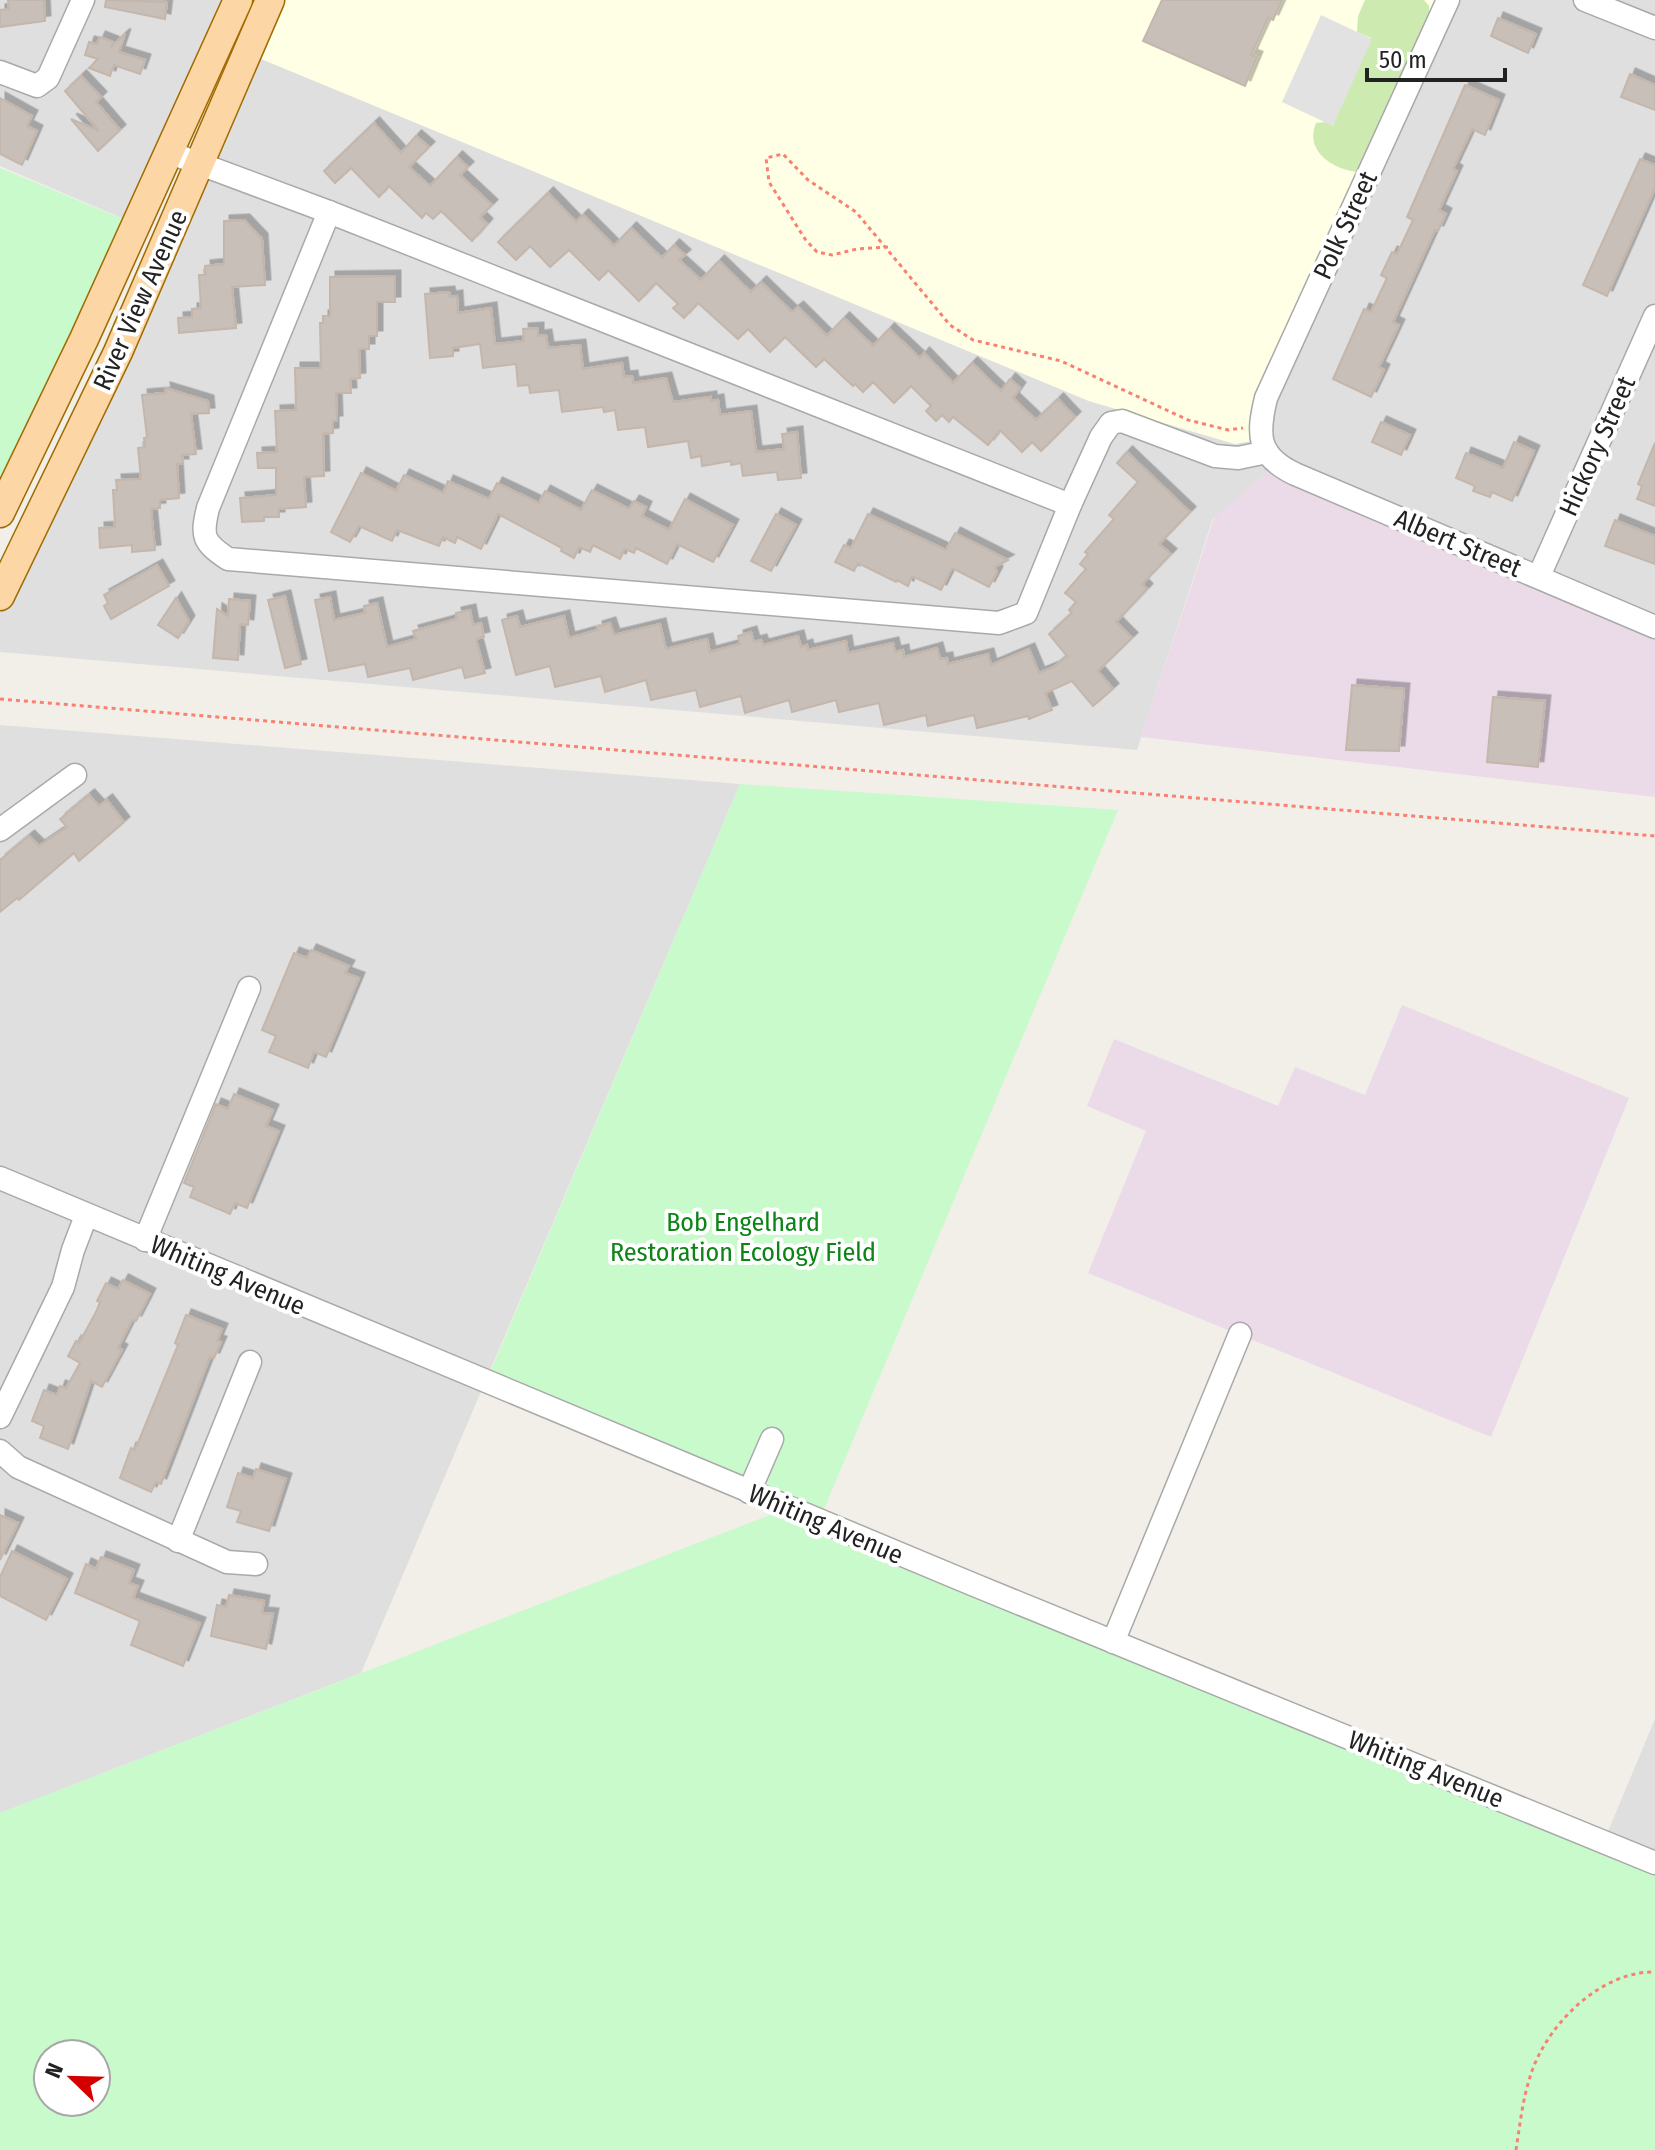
<svg xmlns="http://www.w3.org/2000/svg" width="1655" height="2150" viewBox="0 0 1655 2150" font-family="'Fira Sans Condensed',sans-serif">
	<style>
		.residential { fill: #e0dfdf }
		.industrial { fill: #ebdbe8 }
		.education { fill: #ffffe5 }
		.grass { fill: #cdebb0 }
		.park { fill: #c8facc; fill-rule: evenodd }
		.parking { fill: #e2e2e2 }
		.building { fill: #c7bfb8; stroke: #c4b6ab; stroke-width: 2; filter: url(#shadow) }
		.lines { fill: none; stroke-linecap: round; stroke-linejoin: round }
		.minor-casing { stroke: #a9a9a9; stroke-width: 25 }
		.major-casing { stroke: #a06b00; stroke-width: 31 }
		.path { stroke: #fa8072; stroke-width: 3; stroke-dasharray: 4 4; stroke-linecap: butt }
		.minor { stroke: #fff; stroke-width: 22 }
		.major { stroke: #fcd6a4; stroke-width: 28 }
		.labels { text-anchor: middle; stroke-width: 8; stroke-linejoin: round; paint-order: stroke }
		.street-label { font-size: 26px; fill: #222; stroke: #fff }
		.park-label { font-size: 26px; fill: #0c8416; stroke: #fff }
	</style>
	<defs>
		<filter id="shadow"><feDropShadow dx="5.5" dy="-5.5" stdDeviation="0" flood-color="#0004"/></filter>
	</defs>
	<rect width="100%" height="100%" fill="#f2efe9"/>
	<!-- residential -->
	<g class="residential">
		<polygon points="0,0 238,0 136,224 0,166"/>
		<polygon points="1448,0 1655,0 1655,628 1213,518 1137,750 0,652 0,596 247,53 1089,401 1235,444 1266,398"/>
		<polygon points="0,725 740,784 361,1673 0,1813"/>
		<polygon points="1655,1719 1655,1876 1599,1853"/>
	</g>
	<!-- industrial -->
	<g class="industrial">
		<polygon points="1275,465 1655,628 1655,797 1141,737 1214,518"/>
		<polygon points="1402,1005 1629,1098 1491,1437 1088,1273 1146,1131 1087,1106 1114,1039 1278,1106 1295,1067 1365,1095"/>
	</g>
	<!-- education -->
	<polygon class="education" points="270,0 1448,0 1266,398 1263,439 1235,444 1089,401 247,53"/>
	<!-- grass -->
	<path class="grass" d="M1365 0H1424L1429 6V19L1359 172C1333 170 1304 151 1316 123L1325 122 1333 125 1371 38 1357 32 1358 16Z"/>
	<!-- park -->
	<g class="park">
		<polygon points="0,168 123,219 0,483"/>
		<polygon points="740,784 1118,810 819,1521 486,1382"/>
		<path d="M775 1513 1655 1876V2150H0V1813ZM48 2054H96V2102H48Z"/>
	</g>
	<!-- parking -->
	<polygon class="parking" points="1321,15 1372,39 1333,126 1282,102"/>
	<!-- building -->
	<g class="building">
		<polygon points="8,0 44,0 45,21 0,27 0,10 9,9"/>
		<polygon points="106,0 167,2 165,19 105,7"/>
		<polygon points="1162,0 1282,0 1273,20 1268,18 1251,55 1257,57 1245,86 1143,41"/>
		<polygon points="1498,18 1536,34 1528,53 1491,36"/>
		<polygon points="125,34 119,52 145,60 140,74 114,65 110,76 89,68 98,59 85,55 89,42 97,44 100,37 113,42 112,46"/>
		<polygon points="1630,74 1655,85 1655,110 1621,97"/>
		<polygon points="81,76 101,97 96,102 120,130 98,151 71,119 99,131 65,91"/>
		<polygon points="1465,85 1499,100 1485,135 1472,129 1453,169 1457,171 1439,210 1446,214 1438,231 1435,230 1393,322 1399,325 1379,367 1384,370 1371,397 1333,379 1364,309 1371,312 1387,278 1381,275 1392,252 1397,254 1413,220 1407,217"/>
		<polygon points="0,98 32,116 27,126 37,131 22,165 0,154"/>
		<polygon points="374,123 401,153 416,136 429,147 409,167 430,186 457,157 468,167 460,175 492,205 480,217 487,224 472,241 441,211 433,219 426,213 422,218 389,186 379,197 351,168 335,183 324,171"/>
		<polygon points="1640,159 1655,165 1655,188 1607,296 1583,285"/>
		<polygon points="548,193 576,222 583,215 614,246 631,228 662,258 674,245 685,255 679,260 701,280 719,261 751,292 761,282 792,312 798,307 827,336 844,318 873,346 889,329 920,358 924,353 953,383 972,363 1001,391 1010,379 1020,388 1013,398 1036,420 1058,399 1075,417 1041,451 1032,442 1022,452 1000,430 988,445 953,417 949,422 942,415 936,421 926,411 931,406 911,386 894,403 873,382 863,392 855,384 853,386 824,359 816,367 785,337 770,352 748,329 738,339 698,303 684,318 673,308 678,304 656,283 639,301 608,270 599,280 569,250 550,267 530,246 516,260 498,242"/>
		<polygon points="244,220 262,239 265,285 232,287 236,328 179,333 178,318 192,317 192,309 201,308 199,275 206,275 205,266 224,264 224,221"/>
		<polygon points="395,276 395,302 377,302 377,336 369,336 369,349 359,349 360,378 350,379 351,393 336,393 337,421 333,421 333,433 323,434 324,476 304,477 306,507 279,509 279,517 264,517 264,521 242,522 240,498 276,495 276,468 258,468 257,453 277,452 275,411 296,410 295,368 321,368 320,323 323,323 323,316 330,316 330,277"/>
		<polygon points="449,292 450,297 457,296 458,313 491,308 495,344 524,341 523,329 538,328 538,336 546,335 548,348 580,345 583,369 622,363 624,377 632,376 633,383 666,378 673,402 711,397 711,401 718,400 720,415 751,411 756,452 784,449 782,434 797,432 801,478 778,480 777,472 743,476 741,463 731,465 731,461 702,466 701,456 691,458 688,441 648,447 645,427 618,430 615,410 604,412 603,407 562,412 559,390 530,393 529,385 518,386 516,364 483,368 480,344 453,348 453,356 430,358 425,294"/>
		<polygon points="165,388 208,401 209,413 191,414 196,454 182,455 183,464 177,464 179,498 160,500 160,508 151,509 155,550 132,552 132,545 100,548 99,528 115,527 113,490 117,490 116,480 141,479 138,448 145,447 144,438 147,437 142,395 166,393"/>
		<polygon points="1381,422 1410,435 1401,455 1372,442"/>
		<polygon points="1514,442 1534,451 1512,501 1492,492 1490,497 1473,491 1475,486 1456,478 1466,453 1503,468"/>
		<polygon points="1655,443 1655,506 1637,499 1642,486 1638,484"/>
		<polygon points="1127,452 1190,512 1159,544 1171,554 1142,584 1147,589 1116,622 1132,638 1098,671 1113,689 1093,706 1072,681 1045,693 1052,710 1029,719 1028,716 977,728 974,715 928,726 926,715 884,725 879,703 839,712 836,700 792,712 789,700 745,713 741,696 700,707 696,690 651,700 646,680 605,692 601,676 555,687 550,666 516,675 502,620 517,616 520,627 564,616 569,638 598,630 597,627 610,623 614,635 660,624 666,649 707,639 710,652 740,644 738,636 751,632 754,642 761,640 763,645 798,636 801,647 807,645 808,650 846,641 848,653 893,643 895,652 903,650 904,657 937,648 940,659 947,658 948,664 988,654 991,665 1029,649 1039,673 1054,667 1067,656 1049,634 1072,613 1069,610 1076,602 1065,593 1086,569 1080,564 1088,554 1085,552 1114,519 1109,515 1138,482 1117,463"/>
		<polygon points="361,473 396,491 404,475 443,493 448,481 489,499 497,483 539,503 545,491 581,510 592,490 629,509 634,501 646,507 642,516 669,530 685,499 733,525 713,562 677,544 667,564 636,548 634,553 625,549 620,559 593,545 590,552 579,547 574,558 561,551 562,548 498,514 481,549 457,537 455,543 443,537 439,546 397,530 392,541 359,526 350,542 331,532"/>
		<polygon points="776,514 796,525 771,571 751,561"/>
		<polygon points="868,514 946,550 955,533 1008,560 995,567 997,572 989,587 952,568 941,590 912,576 908,586 897,580 896,582 858,563 854,571 835,562 844,545 851,548"/>
		<polygon points="1615,520 1655,536 1655,564 1605,546"/>
		<polygon points="157,565 169,586 111,619 104,606 108,603 104,595"/>
		<polygon points="285,596 301,664 285,668 268,600"/>
		<polygon points="330,597 334,620 365,613 364,606 377,603 387,647 416,639 413,631 457,619 456,613 470,610 473,625 481,623 484,637 476,639 485,673 465,678 462,667 413,680 410,668 368,677 365,664 329,671 315,600"/>
		<polygon points="176,598 189,621 178,638 158,625"/>
		<polygon points="229,599 250,601 248,625 240,624 238,660 213,658 217,609 228,616"/>
		<polygon points="1352,685 1404,689 1399,751 1346,750"/>
		<polygon points="1493,697 1545,701 1538,767 1487,762"/>
		<polygon points="89,795 99,806 107,800 124,822 79,861 74,853 19,900 17,898 0,912 0,860 29,836 39,846 67,827 60,819"/>
		<polygon points="311,950 349,966 345,973 359,978 326,1057 314,1052 308,1068 269,1052 276,1036 262,1030 294,953 307,958"/>
		<polygon points="234,1094 273,1110 266,1126 279,1131 247,1208 235,1203 230,1214 190,1197 194,1187 184,1183 216,1104 228,1109"/>
		<polygon points="123,1280 150,1294 136,1321 132,1320 118,1348 122,1350 102,1387 91,1381 68,1449 40,1438 44,1426 32,1421 44,1390 57,1395 60,1386 66,1388 80,1363 68,1356 76,1341 79,1343 96,1312 100,1302 97,1301 106,1283 118,1289"/>
		<polygon points="186,1315 222,1329 217,1341 221,1342 214,1358 210,1357 161,1484 156,1482 151,1492 120,1478 131,1448 135,1450 178,1345 175,1343"/>
		<polygon points="256,1469 286,1479 269,1531 237,1522 241,1511 227,1507 238,1473 253,1478"/>
		<polygon points="0,1515 18,1523 0,1560"/>
		<polygon points="12,1551 67,1579 46,1620 0,1596 0,1577"/>
		<polygon points="101,1557 134,1570 129,1583 138,1586 133,1598 200,1623 183,1666 131,1645 140,1621 75,1593 86,1564 96,1569"/>
		<polygon points="229,1595 264,1601 262,1613 273,1614 266,1649 211,1636 217,1605 226,1607"/>
	</g>
	<g class="lines">
		<!-- minor casing -->
		<g class="minor-casing">
			<g id="minor">
				<path d="M1448 0 1266 398C1257 435 1257 456 1295 474L1655 627"/>
				<polyline points="1585,0 1655,28"/>
				<polyline points="0,72 37,86 48,78 83,0"/>
				<polyline points="168,152 329,212 1070,505"/>
				<path d="M329 212 208 508C201 537 203 542 228 559L999 623 1026 613 1070 505 1101 437 1111 423 1122 421 1215 456 1238 458 1267 452"/>
				<polyline points="1539,576 1655,316"/>
				<polyline points="0,830 75,775"/>
				<polyline points="0,1178 972,1584 1655,1863"/>
				<polyline points="145,1240 249,988"/>
				<polyline points="0,1417 63,1287 73,1250 86,1216"/>
				<polyline points="0,1451 18,1467 227,1562 256,1564"/>
				<polyline points="749,1492 772,1439"/>
				<polyline points="178,1541 250,1362"/>
				<polyline points="1113,1642 1240,1334"/>
			</g>
		</g>
		<!-- major casing -->
		<g class="major-casing">
			<g id="major">
				<polyline points="0,513 84,339 238,0"/>
				<polyline points="0,596 118,352 270,0"/>
			</g>
		</g>
		<!-- path -->
		<g class="path">
			<polyline points="888,247 857,249 832,255 817,252 805,239 769,182 766,158 783,154 808,180 856,212 950,325 973,340 1061,361 1188,420 1228,430 1243,428"/>
			<polyline points="0,699 1655,836"/>
			<path d="M1516 2150C1520 2124 1523 2096 1532 2071 1549 2023 1601 1971 1655 1972"/>
		</g>
		<!-- minor -->
		<use href="#minor" class="minor"/>
		<!-- major -->
		<use href="#major" class="major"/>
	</g>
	<g class="labels">
		<!-- street labels -->
		<g class="street-label">
			<text transform="translate(1345 225) rotate(-65)" y="9">Polk Street</text>
			<text transform="translate(140 300) rotate(-66)" y="9">River View Avenue</text>
			<text transform="translate(1597 446) rotate(-66)" y="9">Hickory Street</text>
			<text transform="translate(1458 543) rotate(23)" y="9">Albert Street</text>
			<text transform="translate(228 1275) rotate(23)" y="9">Whiting Avenue</text>
			<text transform="translate(826 1524) rotate(23)" y="9">Whiting Avenue</text>
			<text transform="translate(1426 1769) rotate(22)" y="9">Whiting Avenue</text>
		</g>
		<!-- park labels -->
		<g class="park-label">
			<text x="743" y="1231">Bob Engelhard<tspan x="743" dy="30">Restoration Ecology Field</tspan></text>
		</g>
	</g>
	<!-- north arrow -->
	<g transform="translate(72 2078) rotate(293)"><circle r="38" fill="#ffffff" stroke="#a7a7a7" stroke-width="2"/>
	<path d="M0-6L14 30L0 20L-14 30Z" fill="#d40000"/>
	<text y="-12" font-size="22" font-weight="bold" text-anchor="middle" fill="#222222">N</text>
	</g>
	<!-- scale -->
	<path d="M1367 68v12h138v-12" fill="none" stroke="#222222" stroke-width="4"/>
	<text x="1379" y="68" font-size="24" fill="#222222" stroke="#ffffff" stroke-width="6" paint-order="stroke">50 m</text>
</svg>
